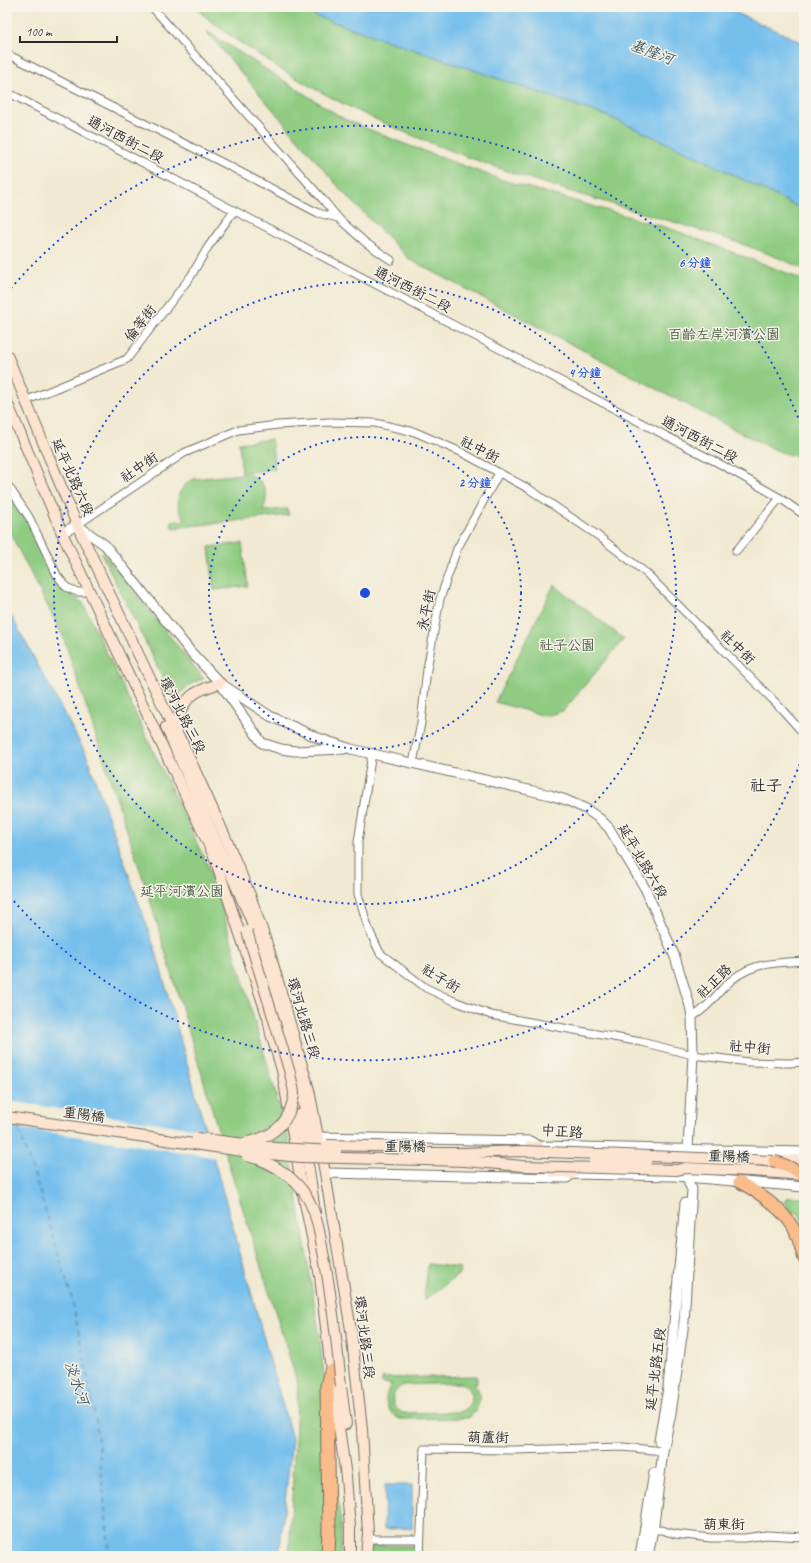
<svg xmlns="http://www.w3.org/2000/svg" width="811" height="1563" viewBox="0 0 811 1563" font-family="Caveat,'LXGW WenKai TC',sans-serif">
	<style>
		.green { fill: #8fcc82; stroke: #5d7c56; fill-rule: evenodd }
		.water { fill: #74bfed; stroke: #50758c }
		.pier { fill: #f1e9d1 }
		.lines { fill: none; stroke-linecap: round; stroke-linejoin: round }
		.ferry { stroke: #415765; stroke-width: 1; stroke-dasharray: 5 4; stroke-linecap: butt }
		.minor-casing { stroke: #706e65; stroke-width: 9 }
		.tertiary-casing { stroke: #706e65; stroke-width: 11 }
		.secondary-casing { stroke: #706e65; stroke-width: 12 }
		.primary-casing { stroke: #706e65; stroke-width: 13 }
		.motorway-casing { stroke: #706e65; stroke-width: 15 }
		.minor { stroke: #fff; stroke-width: 7 }
		.tertiary { stroke: #fff; stroke-width: 9 }
		.secondary { stroke: #fde4d0; stroke-width: 10 }
		.primary { stroke: #f9bc8a; stroke-width: 11 }
		.motorway { stroke: #f9bc8a; stroke-width: 13 }
		.secondary-bridge-casing { stroke: #706e65; stroke-width: 12; stroke-linecap: butt }
		.primary-bridge-casing { stroke: #706e65; stroke-width: 13; stroke-linecap: butt }
		.secondary-bridge { stroke: #fde4d0; stroke-width: 10 }
		.primary-bridge { stroke: #f9bc8a; stroke-width: 11 }
		.ring { fill: none; stroke: #1d4ed8; stroke-width: 2; stroke-dasharray: 2 4 }
		.labels { text-anchor: middle; stroke-width: 3; stroke-linejoin: round; paint-order: stroke }
		.street-label { font-size: 14px; fill: #2b2b2b; stroke: #f7f3e8 }
		.park-label { font-size: 14px; fill: #495b45; stroke: #f7f3e8 }
		.water-label { font-size: 15px; font-style: italic; fill: #415765; stroke: #f7f3e8 }
		.quarter-label { font-size: 16px; fill: #2b2b2b; stroke: #f7f3e8 }
		.centre { fill: #1d4ed8; stroke: #f7f3e8; stroke-width: 2 }
		.ring-label { font-size: 12px; text-anchor: middle; font-weight: bold; fill: #1d4ed8; stroke: #f7f3e8; stroke-width: 3; stroke-linejoin: round; paint-order: stroke }
	</style>
	<rect width="100%" height="100%" fill="#f7f3e8"/>
	<filter id="ink" filterUnits="userSpaceOnUse"><feTurbulence type="fractalNoise" baseFrequency=".025" numOctaves="2"/><feDisplacementMap in="SourceGraphic" scale="8" xChannelSelector="R" yChannelSelector="G"/><feConvolveMatrix kernelMatrix="1 2 1 2 8 2 1 2 1" color-interpolation-filters="sRGB"/></filter>
	<filter id="wash" filterUnits="userSpaceOnUse"><feTurbulence type="fractalNoise" baseFrequency=".012" numOctaves="4" result="noise"/><feDisplacementMap in="SourceGraphic" scale="16" xChannelSelector="R" yChannelSelector="G"/><feGaussianBlur stdDeviation="0.9" result="paint"/><feColorMatrix in="noise" values="0 0 0 0 0 0 0 0 0 0 0 0 0 0 0 0 0 1.4 0 .05"/><feComposite in="paint" operator="in"/></filter>
	<g filter="url(#wash)">
		<rect width="100%" height="100%" fill="#f1e9d1"/>
		<!-- green -->
		<g class="green">
			<path d="M195 7H290L610 117 698 157 804 210V269C730 235 649 216 572 192 469 160 367 123 276 66 249 48 218 30 195 7Z"/>
			<polygon points="206,31 344,119 402,143 499,179 671,229 787,273 804,281 804,459 778,451 741,433 409,259 343,192"/>
			<polygon points="271,439 275,469 242,473 239,443"/>
			<path d="M242 474C263 474 272 495 262 511L287 509 289 515 172 528 171 521 186 520C173 506 176 487 194 479Z"/>
			<polygon points="7,483 18,497 66,591 83,603 212,875 287,1132 319,1332 341,1525 341,1556 289,1556 298,1384 223,1146 150,900 63,636 7,527"/>
			<polygon points="242,543 248,586 214,590 209,547"/>
			<path d="M101 553H103L204 679C189 682 184 689 175 702Z"/>
			<polygon points="554,585 624,639 563,711 545,716 495,702"/>
			<polygon points="787,1197 804,1197 804,1232 800,1225 803,1223 799,1214 796,1212 793,1214 784,1202"/>
			<polygon points="428,1264 461,1268 458,1275 424,1300"/>
			<path d="M477 1376V1383H473C485 1393 479 1411 468 1418L400 1419C385 1412 382 1396 392 1384L382 1383V1378ZM461 1383C477 1390 475 1407 460 1412L403 1413C389 1407 389 1391 404 1385Z"/>
			<polygon points="372,1545 417,1546 417,1556 371,1556"/>
		</g>
		<!-- water -->
		<g class="water">
			<polygon points="290,7 723,7 804,43 804,210 698,157 610,117"/>
			<polygon points="7,608 86,754 156,952 292,1439 279,1556 7,1556"/>
			<polygon points="385,1485 412,1485 412,1528 384,1529"/>
		</g>
		<!-- pier -->
		<polygon class="pier" points="7,1101 190,1128 207,1129 216,1158 195,1154 7,1126"/>
		<g class="lines">
			<!-- ferry -->
			<g class="ferry">
				<polyline points="7,1099 12,1114"/>
				<polyline points="16,1123 38,1186 72,1299 96,1421 110,1556"/>
			</g>
		</g>
	</g>
	<g filter="url(#ink)">
		<g class="lines">
			<!-- minor casing -->
			<g class="minor-casing">
				<g id="minor">
					<polyline points="152,7 325,202 338,218"/>
					<polyline points="7,54 227,165 318,213 338,218 366,243 391,260"/>
					<polyline points="7,92 722,465 780,498 804,515"/>
					<polyline points="25,401 127,359 191,276 208,247 234,211"/>
					<polyline points="7,484 29,517 57,575 66,587 77,592 91,592"/>
					<polyline points="77,525 184,453 238,430 278,425 329,422 375,423 415,432 461,452 529,489 597,535 646,573 776,703 804,734"/>
					<polyline points="736,551 780,498"/>
					<polyline points="372,753 358,842 358,894 369,930 380,953 426,988 454,1001 491,1015 641,1042 693,1055 749,1062 789,1063 804,1062"/>
					<polyline points="413,763 421,723 427,669 440,599 457,549 499,473"/>
					<path d="M692 1017C705 1010 713 999 723 988 748 962 771 963 804 961"/>
					<polyline points="649,1530 661,1530 675,1534 711,1538 745,1538 766,1535 804,1537"/>
					<polyline points="367,1539 419,1539"/>
					<polyline points="420,1556 424,1449 513,1450 623,1447 663,1451"/>
				</g>
			</g>
			<!-- tertiary casing -->
			<g class="tertiary-casing">
				<g id="tertiary">
					<polyline points="62,533 77,525 105,545 190,651 220,683 262,743 281,749 295,751 344,749"/>
					<polyline points="220,683 270,716 318,738 351,749 550,795 566,800 586,809 600,819 609,828 646,890 675,957 690,1006 692,1017 693,1055 688,1149 689,1184 692,1189 684,1322 671,1413 663,1451 654,1524 648,1556"/>
					<polyline points="317,1137 530,1141 538,1146 804,1152"/>
					<polyline points="325,1173 567,1178 572,1174 674,1176 804,1187"/>
					<polyline points="659,1441 668,1388 685,1203"/>
					<polyline points="640,1556 654,1473"/>
				</g>
			</g>
			<!-- secondary casing -->
			<g class="secondary-casing">
				<g id="secondary">
					<polyline points="7,355 77,525 174,729 182,742 224,834 250,895 269,950 309,1090 325,1173 351,1330 362,1429 368,1534 366,1556"/>
					<polyline points="7,402 62,533 214,856 268,1018 271,1034 282,1070 302,1189 320,1276 331,1371 346,1477 350,1527 350,1556"/>
					<polyline points="166,727 251,920 294,1057 314,1156"/>
					<path d="M174 729C179 717 182 702 194 694 201 689 212 686 220 683"/>
					<polyline points="299,1115 310,1176 315,1212"/>
					<polyline points="529,1147 538,1146"/>
					<polyline points="774,1161 804,1160"/>
					<path d="M646 1162C659 1165 672 1163 685 1168"/>
					<polyline points="553,1172 566,1172 572,1174"/>
					<polyline points="341,1386 346,1424"/>
				</g>
			</g>
			<!-- primary casing -->
			<g class="primary-casing">
				<path id="primary" d="M739 1182C759 1193 781 1207 793 1227 798 1237 801 1249 804 1259"/>
			</g>
			<!-- motorway casing -->
			<g class="motorway-casing">
				<polyline id="motorway" points="328,1556 329,1528 327,1385 331,1371"/>
			</g>
			<!-- minor -->
			<use href="#minor" class="minor"/>
			<!-- tertiary -->
			<use href="#tertiary" class="tertiary"/>
			<!-- secondary -->
			<use href="#secondary" class="secondary"/>
			<!-- primary -->
			<use href="#primary" class="primary"/>
			<!-- motorway -->
			<use href="#motorway" class="motorway"/>
			<!-- secondary-bridge casing -->
			<g class="secondary-bridge-casing">
				<g id="secondary-bridge">
					<path d="M247 931 290 1073C291 1080 294 1088 294 1094 294 1098 292 1103 291 1107 285 1127 268 1138 248 1142"/>
					<polyline points="7,1117 249,1152 301,1157 465,1161 522,1166 677,1170 685,1168 751,1171 804,1175"/>
					<polyline points="197,1138 276,1148 336,1151"/>
					<polyline points="327,1145 419,1147"/>
					<polyline points="410,1153 463,1153 523,1151 774,1161"/>
					<path d="M247 1156C270 1161 296 1177 308 1199 318 1217 320 1237 324 1257 332 1300 337 1343 341 1386"/>
					<polyline points="594,1161 646,1162"/>
				</g>
			</g>
			<!-- primary-bridge casing -->
			<g class="primary-bridge-casing">
				<path id="primary-bridge" d="M774 1161C785 1165 796 1168 804 1177"/>
			</g>
			<!-- secondary-bridge -->
			<use href="#secondary-bridge" class="secondary-bridge"/>
			<!-- primary-bridge -->
			<use href="#primary-bridge" class="primary-bridge"/>
		</g>
	</g>
	<!-- distance rings -->
	<g class="ring">
		<circle cx="365" cy="593" r="156"/>
		<circle cx="365" cy="593" r="311"/>
		<path d="M804 753A467 467 0 0 1 7 893M7 293A467 467 0 0 1 804 433"/>
	</g>
	<g class="labels">
		<!-- street labels -->
		<g class="street-label">
			<text transform="translate(126 139) rotate(28)" y="5">通河西街二段</text>
			<text transform="translate(413 289) rotate(27)" y="5">通河西街二段</text>
			<text transform="translate(140 323) rotate(-52)" y="5">倫等街</text>
			<text transform="translate(700 439) rotate(28)" y="5">通河西街二段</text>
			<text transform="translate(480 449) rotate(27)" y="5">社中街</text>
			<text transform="translate(139 467) rotate(-34)" y="5">社中街</text>
			<text transform="translate(73 477) rotate(66)" y="5">延平北路六段</text>
			<text transform="translate(426 610) rotate(-78)" y="5">永平街</text>
			<text transform="translate(738 647) rotate(45)" y="5">社中街</text>
			<text transform="translate(183 715) rotate(63)" y="5">環河北路三段</text>
			<text transform="translate(643 861) rotate(60)" y="5">延平北路六段</text>
			<text transform="translate(441 978) rotate(31)" y="5">社子街</text>
			<text transform="translate(714 981) rotate(-44)" y="5">社正路</text>
			<text transform="translate(304 1018) rotate(74)" y="5">環河北路三段</text>
			<text transform="translate(750 1047) rotate(5)" y="5">社中街</text>
			<text transform="translate(84 1114) rotate(8)" y="5">重陽橋</text>
			<text transform="translate(562 1131) rotate(4)" y="5">中正路</text>
			<text transform="translate(405 1146) rotate(1)" y="5">重陽橋</text>
			<text transform="translate(729 1156) rotate(2)" y="5">重陽橋</text>
			<text transform="translate(365 1337) rotate(83)" y="5">環河北路三段</text>
			<text transform="translate(655 1369) rotate(-83)" y="5">延平北路五段</text>
			<text transform="translate(488 1437) rotate(1)" y="5">葫蘆街</text>
			<text x="724" y="1529">葫東街</text>
		</g>
		<!-- park labels -->
		<g class="park-label">
			<text x="724" y="339">百齡左岸河濱公園</text>
			<text x="567" y="650">社子公園</text>
			<text x="182" y="896">延平河濱公園</text>
		</g>
		<!-- water labels -->
		<g class="water-label">
			<text transform="translate(652 52) rotate(21)" y="5">基隆河</text>
			<text transform="translate(77 1383) rotate(71)" y="5">淡水河</text>
		</g>
		<!-- quarter labels -->
		<g class="quarter-label">
			<text x="766" y="791">社子</text>
		</g>
	</g>
	<circle cx="365" cy="593" r="6" class="centre"/>
	<g class="ring-label">
		<text x="695" y="267">6 分鐘</text>
		<text x="585" y="377">4 分鐘</text>
		<text x="475" y="487">2 分鐘</text>
	</g>
	<!-- margin -->
	<rect width="811" height="1563" fill="none" stroke="#f7f3e8" stroke-width="24"/>
	<!-- scale -->
	<path d="M20 36v6h97v-6" fill="none" stroke="#2b2b2b" stroke-width="2"/>
	<text x="26" y="36" font-size="12" fill="#2b2b2b" stroke="#f7f3e8" stroke-width="3" paint-order="stroke">100 m</text>
</svg>
